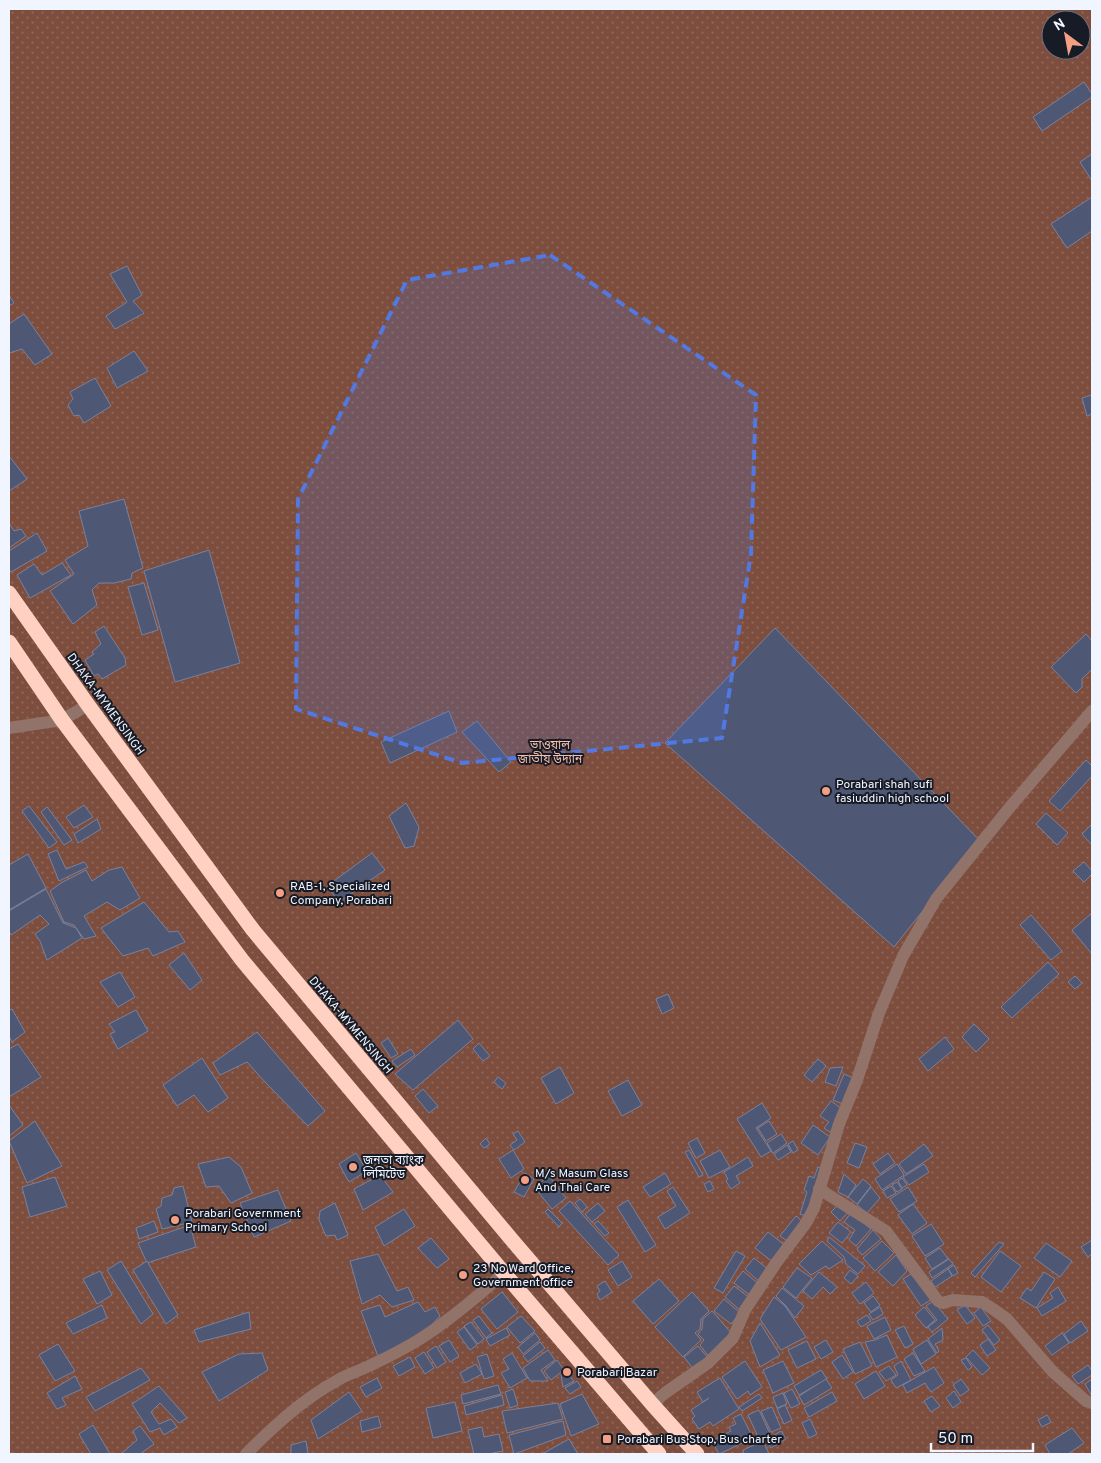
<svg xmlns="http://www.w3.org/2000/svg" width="1101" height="1463" viewBox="0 0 1101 1463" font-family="Overpass,'Noto Sans Bengali',sans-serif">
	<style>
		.park { fill: url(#park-dots); fill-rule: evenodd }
		.building { fill: #4e5773; stroke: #7882a0 }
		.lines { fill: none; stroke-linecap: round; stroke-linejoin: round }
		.minor { stroke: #917369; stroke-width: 12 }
		.highway { stroke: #ffd1c2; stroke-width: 15 }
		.marked { fill: #5278e2; fill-opacity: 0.2; stroke: #5278e2; stroke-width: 4; stroke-dasharray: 10 6; stroke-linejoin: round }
		.poi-dot { fill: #f39f84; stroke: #171b26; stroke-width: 2 }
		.labels { text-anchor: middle; stroke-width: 4; stroke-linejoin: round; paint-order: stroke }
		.street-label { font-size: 12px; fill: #f1f5ff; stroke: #171b26 }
		.park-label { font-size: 12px; fill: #f8beaa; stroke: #171b26 }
		.poi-label { font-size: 12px; fill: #f1f5ff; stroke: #171b26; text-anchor: start }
	</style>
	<defs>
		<pattern id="park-dots" width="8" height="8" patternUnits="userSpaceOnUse" patternTransform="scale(1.25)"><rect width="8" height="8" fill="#7d4e3e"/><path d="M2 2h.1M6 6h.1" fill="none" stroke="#90685b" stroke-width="1.8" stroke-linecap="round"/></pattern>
	</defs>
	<rect width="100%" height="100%" fill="#2a324c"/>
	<!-- park -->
	<path class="park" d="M9 9H1092V1454H9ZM1051 20H1081V50H1051Z"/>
	<!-- building -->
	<g class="building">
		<polygon points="1084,82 1092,94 1092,97 1042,131 1033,117"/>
		<polygon points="1092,154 1092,181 1080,162"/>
		<polygon points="1092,197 1092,231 1067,248 1051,224"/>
		<polygon points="127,266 142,295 133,301 144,313 115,329 106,316 127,302 110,274"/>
		<polygon points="9,295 14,303 9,306"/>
		<polygon points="24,314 52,354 35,365 22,349 9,353 9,324"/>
		<polygon points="134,351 148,371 117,388 107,368"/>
		<polygon points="95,378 111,406 84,423 79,415 74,416 68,405 73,399 70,392"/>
		<polygon points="1092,395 1092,414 1087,416 1082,398"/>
		<polygon points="9,456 27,479 9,491"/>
		<polygon points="124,499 143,568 132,573 131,579 114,583 99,583 92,590 97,605 73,624 50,591 74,574 65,560 88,546 79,511"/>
		<polygon points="9,523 14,531 21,529 26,536 9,548"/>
		<polygon points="37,533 47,551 11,572 9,569 9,551"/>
		<polygon points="209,550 240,663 175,682 144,571"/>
		<polygon points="62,563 71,575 30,598 17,575 34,564 42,575"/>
		<polygon points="144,583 158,630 142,635 128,587"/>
		<polygon points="104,626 125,658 126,665 102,679 98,674 94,676 85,660 94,654 92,652 101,644 95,632"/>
		<polygon points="775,628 979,840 894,947 665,743"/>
		<polygon points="1086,634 1092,641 1092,669 1082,679 1082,687 1076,693 1051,667"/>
		<polygon points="449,711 457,732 390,763 381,742"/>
		<polygon points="477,721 511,762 499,772 462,732"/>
		<polygon points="1086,760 1092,766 1092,776 1060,811 1049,801"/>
		<polygon points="406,803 419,827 414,846 405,848 389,816"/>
		<polygon points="84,805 93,817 74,828 66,817"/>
		<polygon points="29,806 57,842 49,848 22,811"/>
		<polygon points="47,807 72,840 64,845 41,812"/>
		<polygon points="1046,813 1068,833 1057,845 1036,824"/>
		<polygon points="97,819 101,829 78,843 74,834"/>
		<polygon points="1092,824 1092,845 1082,834"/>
		<polygon points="57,850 66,869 84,862 88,867 59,881 48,854"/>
		<polygon points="372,853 385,870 339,902 327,886"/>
		<polygon points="28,854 46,888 9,910 9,865"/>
		<polygon points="1084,862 1092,871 1092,874 1084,882 1073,871"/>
		<polygon points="122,867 140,898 120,910 107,902 84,916 96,936 84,939 74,925 64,922 50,891 61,883 86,870 92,881 109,870"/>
		<polygon points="46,889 63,923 76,928 82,938 47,960 40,941 35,934 49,924 40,915 11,935 9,931 9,911"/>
		<polygon points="144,902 169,932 178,931 185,942 153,956 148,948 123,956 101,928"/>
		<polygon points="1092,913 1092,954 1072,930"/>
		<polygon points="1031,915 1062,951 1051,960 1020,925"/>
		<polygon points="184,953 202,980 190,990 169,965"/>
		<polygon points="1048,962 1059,974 1012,1018 1001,1007"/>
		<polygon points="120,972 135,997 118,1007 100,982"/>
		<polygon points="1075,976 1082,983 1075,989 1068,982"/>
		<polygon points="668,994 674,1008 662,1014 656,999"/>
		<polygon points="12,1009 25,1032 12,1042 9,1036 9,1010"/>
		<polygon points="136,1010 148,1031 118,1049 110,1034 115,1032 109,1024"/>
		<polygon points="458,1020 473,1039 413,1090 395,1074"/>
		<polygon points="974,1024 989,1039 976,1052 962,1037"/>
		<polygon points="257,1032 325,1111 308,1126 265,1082 247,1062 220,1075 213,1063"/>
		<polygon points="945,1037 954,1049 928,1071 919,1059"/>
		<polygon points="388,1038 398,1054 391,1058 381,1043"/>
		<polygon points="479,1043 490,1056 483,1061 473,1049"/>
		<polygon points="18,1044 41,1077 9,1097 9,1049"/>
		<polygon points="411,1049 415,1055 397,1067 392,1061"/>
		<polygon points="202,1058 228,1098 208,1112 194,1095 177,1106 163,1085"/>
		<polygon points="818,1059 826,1066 812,1082 804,1075"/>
		<polygon points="560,1067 574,1093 556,1104 541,1078"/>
		<polygon points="843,1067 836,1086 825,1082 830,1068"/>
		<polygon points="844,1074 856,1079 845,1105 833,1100"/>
		<polygon points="498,1077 506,1083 502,1089 494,1082"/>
		<polygon points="628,1080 642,1105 622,1116 608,1091"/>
		<polygon points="423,1089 438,1106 429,1113 415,1096"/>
		<polygon points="831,1101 845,1111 830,1132 824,1128 829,1122 820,1116"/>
		<polygon points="762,1103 771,1118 756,1128 771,1151 761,1157 737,1119"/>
		<polygon points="9,1105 23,1125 9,1136"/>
		<polygon points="35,1121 62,1166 27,1183 9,1141"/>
		<polygon points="769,1121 777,1134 766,1141 758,1128"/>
		<polygon points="813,1125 830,1137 818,1155 801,1143"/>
		<polygon points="518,1131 525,1142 514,1150 510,1145 517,1140 513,1134"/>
		<polygon points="781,1134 787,1143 773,1153 767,1143"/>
		<polygon points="486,1138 490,1144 484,1148 480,1144"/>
		<polygon points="697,1138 705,1153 696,1158 688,1143"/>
		<polygon points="793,1141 798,1150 793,1153 788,1144"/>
		<polygon points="855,1143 867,1147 859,1168 847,1163"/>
		<polygon points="924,1144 933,1156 906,1174 899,1164"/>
		<polygon points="787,1145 791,1152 778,1160 774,1154"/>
		<polygon points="513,1150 524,1169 511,1178 499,1159"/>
		<polygon points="689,1150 703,1175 699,1177 685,1152"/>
		<polygon points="720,1150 730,1167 709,1178 700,1161"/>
		<polygon points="356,1153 367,1171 349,1182 339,1164"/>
		<polygon points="888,1153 895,1163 880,1174 873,1164"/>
		<polygon points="229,1157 241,1167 252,1193 231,1203 219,1186 206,1187 198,1164"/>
		<polygon points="748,1157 753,1166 736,1176 740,1183 731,1189 726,1181 728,1179 724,1172"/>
		<polygon points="897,1164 904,1175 882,1190 875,1179"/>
		<polygon points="924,1164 929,1172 909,1185 903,1177"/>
		<polygon points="818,1167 823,1169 806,1216 800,1214 807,1192 804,1190 809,1176 814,1178"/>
		<polygon points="525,1173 534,1179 524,1197 514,1192"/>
		<polygon points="665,1173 671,1184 650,1197 643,1187"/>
		<polygon points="844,1174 856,1185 848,1197 838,1192"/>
		<polygon points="380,1175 393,1192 363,1210 354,1189"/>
		<polygon points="549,1176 566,1198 552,1209 534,1187"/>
		<polygon points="55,1177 67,1206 30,1217 22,1187"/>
		<polygon points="902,1178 907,1185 902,1188 898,1181"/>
		<polygon points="863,1179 871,1186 857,1204 848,1197"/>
		<polygon points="710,1181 714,1189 708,1192 704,1184"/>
		<polygon points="897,1182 902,1189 897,1192 892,1185"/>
		<polygon points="183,1186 192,1222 162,1229 156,1209 161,1206 162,1198 172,1195 174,1188"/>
		<polygon points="891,1186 896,1193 887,1198 883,1191"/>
		<polygon points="673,1187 690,1213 665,1229 658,1217 676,1206 667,1191"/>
		<polygon points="871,1187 880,1198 867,1213 857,1205"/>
		<polygon points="908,1187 917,1201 899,1212 890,1199"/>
		<polygon points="278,1190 291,1221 254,1237 240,1203"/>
		<polygon points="580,1199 587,1207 582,1212 575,1203"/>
		<polygon points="628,1200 656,1245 645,1252 617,1207"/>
		<polygon points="570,1201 619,1255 608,1265 559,1211"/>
		<polygon points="335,1203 348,1235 337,1240 335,1235 326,1236 319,1220 320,1211"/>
		<polygon points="598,1203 605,1211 592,1222 585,1214"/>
		<polygon points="913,1204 927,1223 912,1234 898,1215"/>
		<polygon points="838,1205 848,1212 840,1221 831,1212"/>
		<polygon points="404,1209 415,1226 384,1246 375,1227"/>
		<polygon points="548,1209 562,1223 559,1227 545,1212"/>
		<polygon points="851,1213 871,1229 856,1246 849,1240 855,1230 844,1222"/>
		<polygon points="796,1216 805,1224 790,1243 780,1236"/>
		<polygon points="154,1221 158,1232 139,1239 136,1228"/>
		<polygon points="598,1221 609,1233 605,1236 594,1224"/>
		<polygon points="838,1222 851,1232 842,1243 829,1233"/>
		<polygon points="931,1224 944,1244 925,1256 912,1236"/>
		<polygon points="190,1225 196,1247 147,1263 138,1243"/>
		<polygon points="873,1230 881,1239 862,1255 857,1249"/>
		<polygon points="768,1232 787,1247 774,1263 755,1248"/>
		<polygon points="829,1237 865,1266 858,1274 846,1264 844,1257 827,1241"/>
		<polygon points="431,1238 449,1259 437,1268 418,1248"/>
		<polygon points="1092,1240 1092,1254 1088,1257 1081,1247"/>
		<polygon points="822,1241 843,1260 829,1269 826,1266 811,1275 799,1264"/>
		<polygon points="882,1241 894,1253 875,1271 863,1258"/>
		<polygon points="999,1242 1004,1244 975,1277 971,1273"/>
		<polygon points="1046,1243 1072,1261 1060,1277 1034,1258"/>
		<polygon points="940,1248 948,1259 932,1269 925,1258"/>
		<polygon points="736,1251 745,1256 723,1293 714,1288"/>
		<polygon points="1000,1251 1021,1266 1001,1292 981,1277"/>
		<polygon points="378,1254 397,1291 408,1287 414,1300 392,1307 380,1295 362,1304 350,1261"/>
		<polygon points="896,1255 907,1271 893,1286 878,1272"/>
		<polygon points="754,1258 770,1271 761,1283 745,1269"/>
		<polygon points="949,1259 953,1264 932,1278 929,1272"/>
		<polygon points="121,1261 153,1314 141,1324 107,1270"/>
		<polygon points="147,1261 178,1315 166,1324 133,1270"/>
		<polygon points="622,1261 632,1277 618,1286 608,1270"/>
		<polygon points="954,1265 958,1273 953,1276 948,1269"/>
		<polygon points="797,1268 812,1278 796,1298 783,1287"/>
		<polygon points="948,1269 952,1276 935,1287 931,1281"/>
		<polygon points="850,1270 858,1276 851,1284 844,1278"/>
		<polygon points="100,1271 112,1295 97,1304 83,1279"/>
		<polygon points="743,1271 760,1285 751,1296 734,1283"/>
		<polygon points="819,1272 837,1287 830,1294 823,1287 812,1299 803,1291"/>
		<polygon points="1044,1272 1055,1279 1036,1308 1020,1298 1027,1288 1031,1291"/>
		<polygon points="911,1274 932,1299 921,1306 903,1279"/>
		<polygon points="659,1279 679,1301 653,1324 633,1301"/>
		<polygon points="605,1281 612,1292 600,1300 597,1294 600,1291 597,1286"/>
		<polygon points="866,1282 874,1293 860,1304 852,1293"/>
		<polygon points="734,1286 751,1299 741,1311 725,1297"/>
		<polygon points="1058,1287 1066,1301 1042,1316 1037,1308 1053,1298 1050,1293"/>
		<polygon points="782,1288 804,1306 795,1318 786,1306 776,1296"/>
		<polygon points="502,1292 518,1312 497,1329 481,1309"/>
		<polygon points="692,1292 709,1311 701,1319 700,1329 695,1333 701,1340 683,1357 655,1327"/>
		<polygon points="873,1296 880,1305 871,1312 864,1303"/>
		<polygon points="774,1297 785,1306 806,1337 781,1350 760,1319"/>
		<polygon points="724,1299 740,1313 731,1324 714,1311"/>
		<polygon points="933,1301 948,1319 932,1332 928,1327 937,1320 926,1306"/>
		<polygon points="418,1302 425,1312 435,1307 440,1316 427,1330 379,1359 361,1311 380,1305 385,1317"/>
		<polygon points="102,1305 107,1318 73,1334 66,1323"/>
		<polygon points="965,1305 975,1318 967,1324 957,1310"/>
		<polygon points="880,1307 883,1314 873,1320 869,1314"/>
		<polygon points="924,1307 935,1320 926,1328 915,1315"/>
		<polygon points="981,1307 991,1321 983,1326 974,1313"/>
		<polygon points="712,1311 732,1334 710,1358 700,1345 704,1340 698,1334 702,1329 703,1319"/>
		<polygon points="249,1312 251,1329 199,1342 194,1330"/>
		<polygon points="867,1315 871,1321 861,1327 857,1321"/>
		<polygon points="479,1316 492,1333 486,1338 473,1320"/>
		<polygon points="521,1316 535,1331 520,1343 507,1327"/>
		<polygon points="885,1317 891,1330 874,1339 867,1326"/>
		<polygon points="1081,1321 1088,1331 1070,1343 1064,1334"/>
		<polygon points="471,1322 484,1339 478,1344 464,1326"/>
		<polygon points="760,1323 780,1355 760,1367 750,1341"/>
		<polygon points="988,1325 1000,1340 994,1345 982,1330"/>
		<polygon points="904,1326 913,1344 905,1348 895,1330"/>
		<polygon points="464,1327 477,1345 470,1350 457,1332"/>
		<polygon points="506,1328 510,1335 490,1346 486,1339"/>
		<polygon points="942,1328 943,1340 935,1344 939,1351 937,1353 928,1339"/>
		<polygon points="535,1333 540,1340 523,1354 518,1347"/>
		<polygon points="1062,1333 1069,1343 1052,1355 1045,1346"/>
		<polygon points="887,1335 897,1357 876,1367 865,1342 875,1340"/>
		<polygon points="988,1339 996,1350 987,1356 980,1345"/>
		<polygon points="449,1340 459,1356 450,1362 439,1346"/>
		<polygon points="826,1340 833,1352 821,1359 814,1347"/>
		<polygon points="927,1340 936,1354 921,1364 913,1349"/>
		<polygon points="807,1341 816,1359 797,1368 788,1350"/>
		<polygon points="540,1342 545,1348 528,1362 523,1356"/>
		<polygon points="860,1342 872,1366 855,1374 843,1349"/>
		<polygon points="58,1344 75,1371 55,1381 39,1355"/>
		<polygon points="436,1346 446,1362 437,1368 427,1352"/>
		<polygon points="698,1346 708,1358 694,1370 684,1357"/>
		<polygon points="548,1350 555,1360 541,1370 548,1381 530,1381 523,1368"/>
		<polygon points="973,1350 990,1368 982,1375 966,1357"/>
		<polygon points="424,1352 434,1368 425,1374 415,1358"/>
		<polygon points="262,1353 268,1370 219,1401 202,1372 239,1354"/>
		<polygon points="512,1353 527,1378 510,1388 501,1373 509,1369 503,1359"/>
		<polygon points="913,1353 925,1371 914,1376 904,1359"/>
		<polygon points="487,1354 494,1376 484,1379 477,1357"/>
		<polygon points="842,1355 853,1372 843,1379 832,1362"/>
		<polygon points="410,1357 415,1367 399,1376 393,1366"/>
		<polygon points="966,1358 972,1367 968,1370 961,1360"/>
		<polygon points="557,1360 564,1370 551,1380 544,1371"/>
		<polygon points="745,1361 762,1387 750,1395 748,1391 737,1399 722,1377"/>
		<polygon points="783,1361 794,1383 773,1393 763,1370"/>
		<polygon points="901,1361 911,1380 896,1388 891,1380 898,1375 894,1366"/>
		<polygon points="476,1364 482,1374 465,1383 460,1373"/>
		<polygon points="1088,1365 1092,1371 1092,1375 1078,1384 1072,1376"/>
		<polygon points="889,1366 896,1375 886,1381 879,1372"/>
		<polygon points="934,1367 944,1383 931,1392 925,1383 907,1393 903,1385"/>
		<polygon points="141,1368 150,1380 95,1411 86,1397"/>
		<polygon points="821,1370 827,1379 799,1395 794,1386"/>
		<polygon points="876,1371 885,1386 864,1399 855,1384"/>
		<polygon points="566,1372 574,1381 563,1387 561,1375"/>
		<polygon points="75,1376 82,1389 62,1398 66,1405 57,1409 47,1393"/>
		<polygon points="377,1378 382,1388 366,1397 360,1387"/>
		<polygon points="720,1378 739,1409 713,1426 710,1422 699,1429 692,1419 695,1416 691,1410 709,1398 703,1402 697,1392"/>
		<polygon points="826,1379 832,1388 804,1405 799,1396"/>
		<polygon points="961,1379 969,1390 960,1396 953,1385"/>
		<polygon points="1092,1379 1092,1396 1085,1384"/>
		<polygon points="577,1381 581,1387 570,1394 565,1388"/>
		<polygon points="498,1385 501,1394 463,1404 461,1395"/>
		<polygon points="159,1386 187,1418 179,1423 160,1403 151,1412 159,1424 171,1419 177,1427 164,1435 160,1428 150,1432 132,1404"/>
		<polygon points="513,1389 518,1405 510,1408 505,1392"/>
		<polygon points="792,1389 800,1404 791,1408 784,1393"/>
		<polygon points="954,1391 961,1402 953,1408 946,1398"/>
		<polygon points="349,1392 362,1411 318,1439 311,1420"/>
		<polygon points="832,1392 837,1401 809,1417 804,1408"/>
		<polygon points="783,1393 787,1404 777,1408 773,1397"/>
		<polygon points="582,1394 599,1424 571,1436 560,1404"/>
		<polygon points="759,1394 762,1398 742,1411 739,1407"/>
		<polygon points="502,1395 504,1405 466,1415 464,1406"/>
		<polygon points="932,1396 940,1406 931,1412 924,1401"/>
		<polygon points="455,1402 462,1431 433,1438 426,1408"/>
		<polygon points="558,1403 563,1419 507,1433 502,1411"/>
		<polygon points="785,1405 792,1420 784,1424 777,1409"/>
		<polygon points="772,1407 781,1428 771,1432 761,1411"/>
		<polygon points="759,1410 770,1434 759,1439 748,1415"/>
		<polygon points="741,1414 753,1438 719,1454 712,1441 731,1431 729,1427 736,1424 733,1418"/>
		<polygon points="1047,1415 1051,1422 1042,1427 1038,1420"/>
		<polygon points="378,1416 381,1427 362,1432 360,1421"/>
		<polygon points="810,1419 817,1434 809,1438 802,1423"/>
		<polygon points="563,1421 566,1435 514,1454 509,1435"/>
		<polygon points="93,1425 110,1454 91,1454 79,1434"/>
		<polygon points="140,1426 154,1444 140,1454 121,1454 137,1440 133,1431"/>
		<polygon points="482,1427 484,1437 499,1434 503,1451 488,1454 474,1454 468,1430"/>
		<polygon points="1072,1428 1084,1443 1068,1454 1050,1454 1045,1445"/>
		<polygon points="781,1431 786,1439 771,1448 766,1440"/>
		<polygon points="569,1439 578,1454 542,1454"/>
		<polygon points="306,1441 308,1454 291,1454 291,1445"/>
		<polygon points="763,1441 769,1454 744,1454 743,1450"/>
	</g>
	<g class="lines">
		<!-- minor -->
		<g class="minor">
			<polyline points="9,728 62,720 88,705"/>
			<polyline points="819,1189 886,1231 938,1301 943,1303 953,1300 982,1302 993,1309 1007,1319 1053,1372 1086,1401 1092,1403"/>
			<polyline points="652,1404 665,1393 708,1363 733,1338 745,1310 776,1263 806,1223 814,1208 839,1124 857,1080 879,1013 903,956 936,899 1010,807 1092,711"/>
			<path d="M246 1454C274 1426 303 1399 338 1380 348 1374 359 1371 369 1366 386 1358 404 1349 420 1339 450 1320 477 1297 504 1273"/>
		</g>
		<!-- highway -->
		<g class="highway">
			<polyline points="9,593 88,705 253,930 512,1240 652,1404 697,1454"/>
			<polyline points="9,642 62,720 242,960 504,1273 659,1454"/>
		</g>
	</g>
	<!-- marked area -->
	<path class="marked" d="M550 255 756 395 751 554 722 738 462 763 296 709 298 499 407 280Z"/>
	<!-- markers -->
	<g class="poi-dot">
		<circle cx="826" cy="791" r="5"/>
		<circle cx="280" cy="893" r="5"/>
		<circle cx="353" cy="1167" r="5"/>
		<circle cx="525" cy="1180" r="5"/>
		<circle cx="175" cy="1220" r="5"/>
		<circle cx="463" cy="1275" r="5"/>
		<circle cx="567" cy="1372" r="5"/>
		<rect x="602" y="1434" width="10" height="10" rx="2.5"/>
	</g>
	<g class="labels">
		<!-- street labels -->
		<g class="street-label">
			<text transform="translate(106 704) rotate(54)" y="4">DHAKA-MYMENSINGH</text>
			<text transform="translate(351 1025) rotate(50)" y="4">DHAKA-MYMENSINGH</text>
		</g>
		<!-- park labels -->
		<g class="park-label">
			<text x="550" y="749">ভাওয়াল<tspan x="550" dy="14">জাতীয় উদ্যান</tspan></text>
		</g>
		<!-- poi labels -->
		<g class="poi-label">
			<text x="836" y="788">Porabari shah sufi<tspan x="836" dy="14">fasiuddin high school</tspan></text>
			<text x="290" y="890">RAB-1, Specialized<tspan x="290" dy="14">Company, Porabari</tspan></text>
			<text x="363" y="1164">জনতা ব্যাংক<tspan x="363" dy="14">লিমিটেড</tspan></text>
			<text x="535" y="1177">M/s Masum Glass<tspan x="535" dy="14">And Thai Care</tspan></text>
			<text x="185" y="1217">Porabari Government<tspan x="185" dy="14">Primary School</tspan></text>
			<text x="473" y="1272">23 No Ward Office,<tspan x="473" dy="14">Government office</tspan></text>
			<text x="577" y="1376">Porabari Bazar</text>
			<text x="617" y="1443">Porabari Bus Stop, Bus charter</text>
		</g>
	</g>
	<!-- border -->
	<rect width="1101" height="1463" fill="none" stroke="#f1f5ff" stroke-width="20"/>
	<!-- north arrow -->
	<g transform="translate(1066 35) rotate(328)"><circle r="24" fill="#171b26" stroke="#6e727d"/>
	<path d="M0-4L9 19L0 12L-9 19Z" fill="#f39f84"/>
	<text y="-8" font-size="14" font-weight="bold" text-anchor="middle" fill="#f1f5ff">N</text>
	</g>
	<!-- scale -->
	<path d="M931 1443v8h102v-8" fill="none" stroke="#f1f5ff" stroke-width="2.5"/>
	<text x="938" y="1443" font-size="15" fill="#f1f5ff" stroke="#171b26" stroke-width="4" paint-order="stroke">50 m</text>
</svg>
